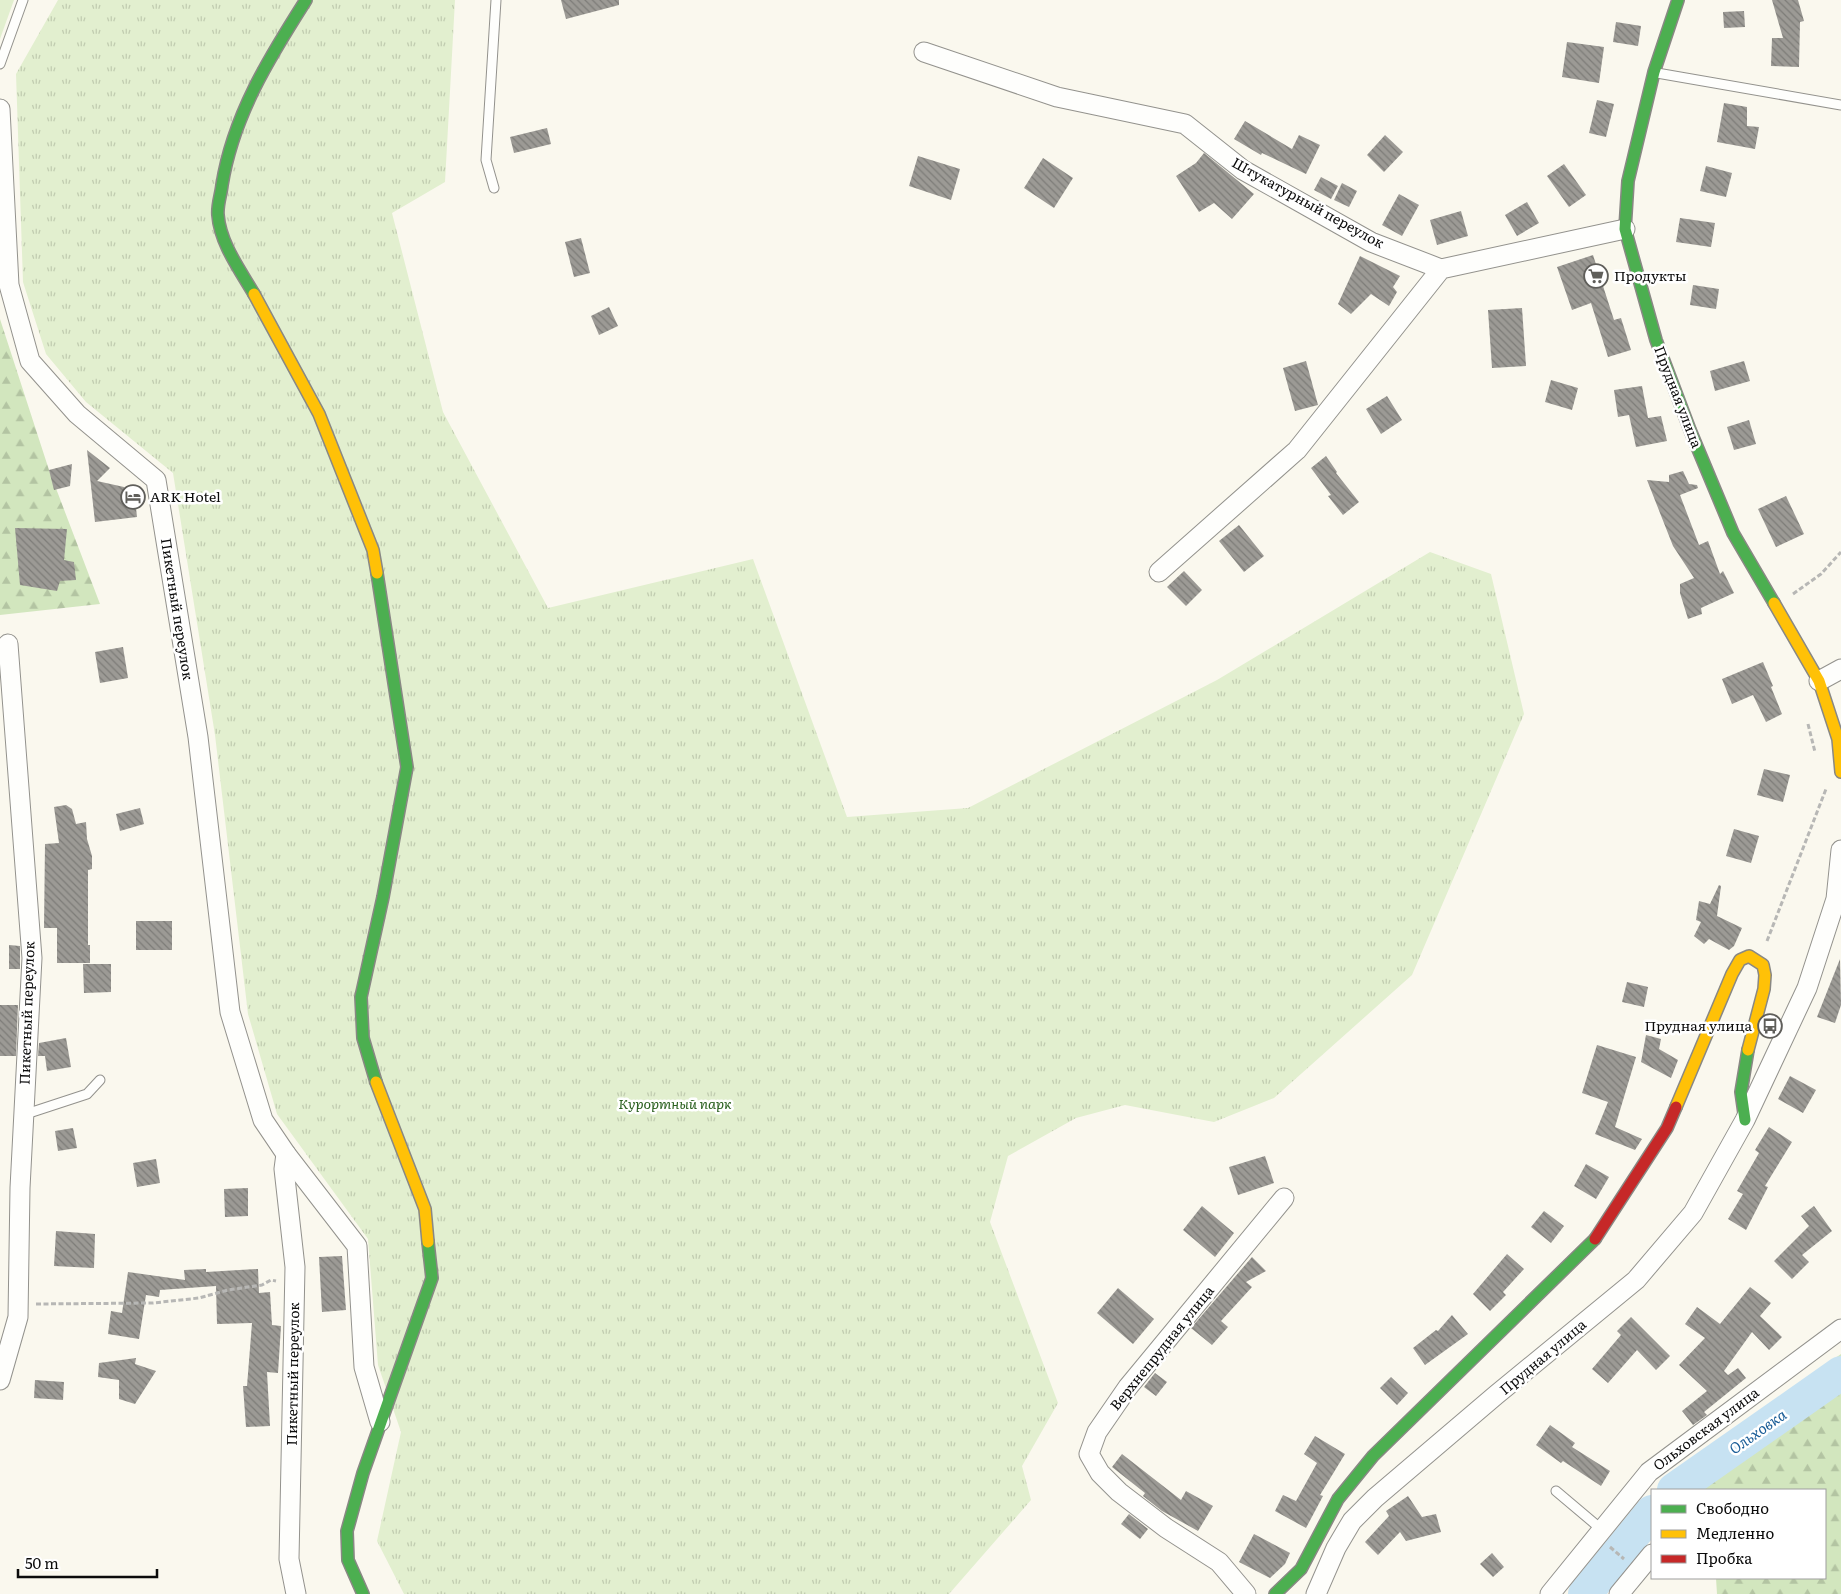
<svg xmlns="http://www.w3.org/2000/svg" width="1841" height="1594" viewBox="0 0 1841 1594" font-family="Literata,serif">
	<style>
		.grass { fill: #e2efcf }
		.forest { fill: url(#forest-firs) }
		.park { fill: url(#park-tufts) }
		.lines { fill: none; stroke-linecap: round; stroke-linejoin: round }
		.river { stroke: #c7e2f2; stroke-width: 34 }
		.building { fill: url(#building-back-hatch) }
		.lane-casing { stroke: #93928d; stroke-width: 11 }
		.street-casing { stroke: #93928d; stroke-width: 21 }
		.fast-casing { stroke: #898884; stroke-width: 14 }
		.slow-casing { stroke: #898884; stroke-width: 14 }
		.jam-casing { stroke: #898884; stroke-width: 14 }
		.path { stroke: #b7b7b5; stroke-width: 3; stroke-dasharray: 5 2.5; stroke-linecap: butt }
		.lane { stroke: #fefefc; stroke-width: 9 }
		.street { stroke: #fefefc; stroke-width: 19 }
		.fast { stroke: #4caf50; stroke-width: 11 }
		.slow { stroke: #ffc107; stroke-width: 11 }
		.jam { stroke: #c62828; stroke-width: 11 }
		.labels { text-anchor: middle; stroke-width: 5; stroke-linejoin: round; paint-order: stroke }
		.street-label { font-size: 14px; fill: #0b0b0b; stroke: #fff }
		.poi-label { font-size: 14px; fill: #0b0b0b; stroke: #fff; text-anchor: start }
		.park-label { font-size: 14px; font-style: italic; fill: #2a601f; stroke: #fff }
		.water-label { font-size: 15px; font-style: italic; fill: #1a5d97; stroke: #fff }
	</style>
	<defs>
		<pattern id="forest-firs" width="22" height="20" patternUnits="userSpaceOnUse" patternTransform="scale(1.25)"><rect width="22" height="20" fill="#d2e6be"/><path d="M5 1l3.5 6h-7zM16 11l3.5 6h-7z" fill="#b3c4a2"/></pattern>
		<pattern id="park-tufts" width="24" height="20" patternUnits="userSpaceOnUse" patternTransform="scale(1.25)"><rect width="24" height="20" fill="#e2efcf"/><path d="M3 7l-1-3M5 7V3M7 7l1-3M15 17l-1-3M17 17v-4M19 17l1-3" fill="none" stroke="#c1ccb0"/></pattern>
		<pattern id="building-back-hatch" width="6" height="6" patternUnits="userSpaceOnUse" patternTransform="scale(1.25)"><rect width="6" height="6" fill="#9c9a95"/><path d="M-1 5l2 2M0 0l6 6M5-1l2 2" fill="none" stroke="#7d7c78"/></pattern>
	</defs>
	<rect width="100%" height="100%" fill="#faf8ee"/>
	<!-- grass -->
	<polygon class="grass" points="0,0 14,0 0,39"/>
	<!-- forest -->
	<g class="forest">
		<polygon points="0,319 49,470 100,604 0,615"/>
		<polygon points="1841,1354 1841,1594 1717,1594 1716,1578 1825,1578 1825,1490 1658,1490 1750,1418"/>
	</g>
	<!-- park -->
	<polygon class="park" points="58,0 455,0 445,182 392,213 443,412 548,608 753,559 847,817 968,808 1217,680 1430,552 1491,574 1524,714 1412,975 1274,1098 1214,1122 1125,1105 1076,1118 1008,1156 990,1222 1058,1403 1022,1466 1031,1500 949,1594 404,1594 377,1541 401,1432 378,1365 368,1239 277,1114 248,1014 215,735 173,473 86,402 46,354 23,282 16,74"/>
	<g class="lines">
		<!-- river -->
		<g class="river">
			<polyline points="1674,1490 1841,1373"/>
			<polyline points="1585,1594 1652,1512"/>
		</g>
	</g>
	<!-- building -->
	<g class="building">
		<polygon points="561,0 619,0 619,5 566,19"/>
		<polygon points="1772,0 1798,0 1804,21 1800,22 1799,67 1771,66 1772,38 1783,38"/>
		<polygon points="1744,11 1745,27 1724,28 1723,12"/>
		<polygon points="1616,22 1641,26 1638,46 1613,42"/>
		<polygon points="1567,42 1604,47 1599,83 1562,77"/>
		<polygon points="1597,100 1614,104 1606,137 1589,133"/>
		<polygon points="1724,103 1747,107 1747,126 1759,127 1755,149 1717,142"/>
		<polygon points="1245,121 1292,149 1299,135 1320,145 1306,174 1262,153 1261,155 1234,139"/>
		<polygon points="547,128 551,144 514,153 510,137"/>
		<polygon points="1385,135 1403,152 1384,172 1367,155"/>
		<polygon points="1204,153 1254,194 1232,219 1214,203 1199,212 1176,176 1196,163"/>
		<polygon points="918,156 960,169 951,200 909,186"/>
		<polygon points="1043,158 1073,178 1054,208 1024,188"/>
		<polygon points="1564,164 1586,195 1569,207 1547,176"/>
		<polygon points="1706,166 1732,173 1726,197 1700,191"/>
		<polygon points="1321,177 1338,186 1331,199 1314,190"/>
		<polygon points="1342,183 1357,191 1349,207 1334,200"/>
		<polygon points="1399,194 1419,205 1402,236 1382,225"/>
		<polygon points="1527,202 1539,223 1517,236 1505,215"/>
		<polygon points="1461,211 1468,236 1437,245 1430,220"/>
		<polygon points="1680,218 1715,223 1711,247 1676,242"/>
		<polygon points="581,238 590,273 574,277 565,242"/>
		<polygon points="1593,255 1614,320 1621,318 1631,350 1608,357 1591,303 1572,310 1557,267"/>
		<polygon points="1360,256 1400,276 1393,287 1397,292 1389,306 1371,294 1351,314 1338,304"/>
		<polygon points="1693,285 1719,289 1716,309 1690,305"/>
		<polygon points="609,307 618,326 599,335 591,316"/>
		<polygon points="1522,308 1526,366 1492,368 1488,310"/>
		<polygon points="1306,361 1318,405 1295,411 1283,368"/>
		<polygon points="1744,361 1750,381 1715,391 1710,371"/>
		<polygon points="1551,380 1578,388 1572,410 1545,402"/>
		<polygon points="1642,386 1648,418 1661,416 1667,441 1636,447 1629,415 1618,417 1614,390"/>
		<polygon points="1387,396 1402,420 1381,434 1366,409"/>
		<polygon points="1749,420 1756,444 1734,450 1727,427"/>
		<polygon points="87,450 110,468 97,481 124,487 135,499 137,517 95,522"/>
		<polygon points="1326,456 1337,472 1336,473 1359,502 1343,515 1328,496 1331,495 1311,468"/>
		<polygon points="72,464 70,486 54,490 49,470"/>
		<polygon points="1683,471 1689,484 1697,485 1698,488 1680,495 1699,545 1708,541 1720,574 1723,571 1734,593 1701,608 1702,614 1688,619 1680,593 1680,584 1694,578 1673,546 1647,480 1669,482 1669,475"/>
		<polygon points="1786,496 1804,534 1776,547 1758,509"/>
		<polygon points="1239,525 1264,556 1244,572 1219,541"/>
		<polygon points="15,528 67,529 64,560 74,562 76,580 60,581 57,591 20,585"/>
		<polygon points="1184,571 1202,590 1186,606 1167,587"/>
		<polygon points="123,647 128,678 100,683 95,652"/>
		<polygon points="1763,662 1773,686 1771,687 1782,714 1766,722 1753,695 1732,704 1722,679"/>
		<polygon points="1764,769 1790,775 1783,802 1757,795"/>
		<polygon points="66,805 72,809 76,824 86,822 87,839 92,856 92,869 88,870 88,945 90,945 90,963 57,963 57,928 44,928 45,844 59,843 54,807"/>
		<polygon points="140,808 144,824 120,831 116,814"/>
		<polygon points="1734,829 1759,836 1751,863 1726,856"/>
		<polygon points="1719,885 1721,886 1717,916 1742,928 1734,946 1729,950 1709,939 1704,944 1694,936 1701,922 1696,920 1699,901 1710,904"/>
		<rect x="136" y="921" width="36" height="29"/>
		<polygon points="9,945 20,946 20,969 9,969"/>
		<polygon points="1840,959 1841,1005 1835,1023 1817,1017"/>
		<polygon points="83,964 111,964 111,992 84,993"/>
		<polygon points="1627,982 1648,987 1644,1007 1622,1002"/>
		<polygon points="0,1005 18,1005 16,1056 0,1056"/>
		<polygon points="1646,1035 1661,1039 1659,1049 1678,1060 1671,1078 1641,1062"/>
		<polygon points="66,1038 71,1067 47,1071 45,1056 38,1056 39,1043"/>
		<polygon points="1597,1045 1636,1057 1615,1127 1642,1139 1635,1150 1595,1134 1608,1102 1582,1093"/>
		<polygon points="1790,1076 1816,1090 1803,1113 1778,1099"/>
		<polygon points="1769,1127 1792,1142 1765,1186 1768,1187 1746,1230 1728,1219 1743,1194 1737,1191 1759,1153 1755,1150"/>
		<polygon points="73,1128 77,1148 58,1151 55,1131"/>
		<polygon points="1265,1156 1274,1183 1238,1195 1229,1167"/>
		<polygon points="156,1159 160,1183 137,1187 133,1163"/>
		<polygon points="1586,1164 1609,1177 1596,1199 1574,1186"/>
		<polygon points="248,1188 248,1216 225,1217 224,1189"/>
		<polygon points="1202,1206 1234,1233 1215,1257 1183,1230"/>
		<polygon points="1814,1206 1832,1231 1802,1255 1809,1262 1792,1279 1774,1261 1809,1226 1801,1216"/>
		<polygon points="1544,1211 1564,1226 1551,1243 1531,1227"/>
		<polygon points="56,1231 95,1234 94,1268 54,1266"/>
		<polygon points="1507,1254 1524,1269 1503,1292 1506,1295 1490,1311 1473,1294"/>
		<polygon points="342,1256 346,1310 322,1312 319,1257"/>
		<polygon points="1252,1257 1266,1271 1246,1282 1252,1287 1221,1321 1228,1327 1212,1345 1191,1328"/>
		<polygon points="206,1269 206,1272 258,1269 259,1293 270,1292 272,1325 281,1326 278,1373 267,1372 270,1426 246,1427 243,1386 247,1386 252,1323 217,1324 216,1286 160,1290 159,1297 146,1295 139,1339 108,1334 111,1311 122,1313 128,1272 185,1280 184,1270"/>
		<polygon points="1750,1287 1771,1303 1760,1316 1782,1337 1769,1350 1752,1332 1724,1371 1728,1375 1738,1368 1746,1378 1704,1412 1707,1415 1693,1425 1682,1411 1707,1391 1679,1365 1705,1338 1685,1324 1697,1307 1720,1324"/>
		<polygon points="1118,1288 1154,1319 1133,1344 1097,1313"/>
		<polygon points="1452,1315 1468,1334 1425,1365 1413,1348 1436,1330 1438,1331"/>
		<polygon points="1631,1317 1670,1356 1656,1370 1637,1350 1608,1383 1592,1369 1621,1335 1617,1331"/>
		<polygon points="136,1358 135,1364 156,1371 135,1404 119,1399 119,1380 98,1377 99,1363"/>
		<polygon points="1155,1373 1167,1382 1156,1396 1144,1387"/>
		<polygon points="1391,1377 1408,1393 1397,1405 1380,1388"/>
		<polygon points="35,1380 64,1382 63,1400 34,1398"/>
		<polygon points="1550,1425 1575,1443 1572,1447 1610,1471 1601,1486 1563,1461 1561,1463 1536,1445"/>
		<polygon points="1315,1436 1345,1454 1320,1495 1323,1496 1306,1528 1275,1511 1283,1495 1296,1501 1317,1463 1304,1454"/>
		<polygon points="1122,1454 1181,1500 1186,1491 1213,1506 1198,1531 1162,1511 1143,1496 1145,1493 1112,1467"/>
		<polygon points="1408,1496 1422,1517 1436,1514 1441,1532 1406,1541 1400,1532 1378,1555 1365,1542 1389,1516 1386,1511"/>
		<polygon points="1129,1514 1148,1529 1140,1539 1121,1524"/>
		<polygon points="1254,1534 1290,1553 1285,1564 1270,1578 1239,1562"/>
		<polygon points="1492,1553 1504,1567 1493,1577 1480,1564"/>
	</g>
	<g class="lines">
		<!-- lane casing -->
		<g class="lane-casing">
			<g id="lane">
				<polyline points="0,64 23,0"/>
				<polyline points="1657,73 1841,105"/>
				<polyline points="494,188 486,160 496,0"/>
				<polyline points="23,1115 87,1094 100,1080"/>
				<polyline points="1556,1491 1601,1529"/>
			</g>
		</g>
		<!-- street casing -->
		<g class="street-casing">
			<g id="street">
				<polyline points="924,52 1057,97 1185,124 1243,170 1371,242 1441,269"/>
				<polyline points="0,109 9,285 30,361 77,414 156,480 198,737 230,1012 263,1120 286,1154 357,1246 364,1367 380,1422"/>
				<polyline points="1159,572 1297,450 1441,269 1625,229"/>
				<polyline points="1819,681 1841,669"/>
				<polyline points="286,1154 284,1169 295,1267 289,1559 296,1594"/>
				<polyline points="0,1380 18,1317 20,1188 32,958 8,644"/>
				<polyline points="1246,1594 1219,1562 1166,1528 1119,1492 1100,1473 1089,1454 1097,1432 1128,1387 1284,1198"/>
				<polyline points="1316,1594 1336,1548 1352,1521 1375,1498 1496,1395 1636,1280 1693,1213 1745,1120 1807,988 1836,899 1841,850"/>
				<polyline points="1550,1594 1649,1472 1841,1329"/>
				<polyline points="1619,1594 1652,1554"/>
			</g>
		</g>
		<!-- fast casing -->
		<g class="fast-casing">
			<g id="fast">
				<polyline points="1678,0 1654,72 1628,181 1625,229 1656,340 1690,430 1733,533 1774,603"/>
				<path d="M254 294C240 270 220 243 218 215 217 205 221 195 222 185 233 116 269 58 306 0"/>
				<polyline points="376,1082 363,1038 361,997 383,897 407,767 377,573"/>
				<polyline points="1745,1120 1741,1092 1748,1050"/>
				<polyline points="363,1594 348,1560 347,1531 363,1473 432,1278 428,1242"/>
				<polyline points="1275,1594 1301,1569 1338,1499 1373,1456 1595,1239"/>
			</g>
		</g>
		<!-- slow casing -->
		<g class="slow-casing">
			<g id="slow">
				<polyline points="254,294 319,414 373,550 377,573"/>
				<polyline points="1774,603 1819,681 1838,739 1841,772"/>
				<polyline points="376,1082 425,1209 428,1242"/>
				<polyline points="1676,1107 1732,974 1740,960 1749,956 1763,965 1765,975 1764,989 1748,1050"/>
			</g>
		</g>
		<!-- jam casing -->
		<g class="jam-casing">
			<polyline id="jam" points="1595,1239 1667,1128 1676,1107"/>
		</g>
		<!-- path -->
		<g class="path">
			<polyline points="1793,594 1821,574 1841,552"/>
			<polyline points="1808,724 1815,752"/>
			<polyline points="1767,941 1826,789"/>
			<polyline points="36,1304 153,1303 199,1298 228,1290 262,1285 271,1280 276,1281"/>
			<polyline points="1610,1547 1624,1559"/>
		</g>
		<!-- lane -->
		<use href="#lane" class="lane"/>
		<!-- street -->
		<use href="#street" class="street"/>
		<!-- fast -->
		<use href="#fast" class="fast"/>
		<!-- slow -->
		<use href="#slow" class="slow"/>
		<!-- jam -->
		<use href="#jam" class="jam"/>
	</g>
	<!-- icons -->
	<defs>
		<g id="supermarket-ring" transform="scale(1.25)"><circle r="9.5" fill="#fff" stroke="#5f5e5a" stroke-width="1.5"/><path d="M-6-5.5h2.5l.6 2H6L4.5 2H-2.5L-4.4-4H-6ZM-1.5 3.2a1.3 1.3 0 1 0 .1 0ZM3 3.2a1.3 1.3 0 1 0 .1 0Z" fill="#5f5e5a"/></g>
		<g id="hotel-ring" transform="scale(1.25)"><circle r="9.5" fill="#fff" stroke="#5f5e5a" stroke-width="1.5"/><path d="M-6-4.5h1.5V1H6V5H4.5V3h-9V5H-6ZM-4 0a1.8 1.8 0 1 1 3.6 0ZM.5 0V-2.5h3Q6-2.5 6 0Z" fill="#5f5e5a"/></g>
		<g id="bus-ring" transform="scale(1.25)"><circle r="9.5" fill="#fff" stroke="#5f5e5a" stroke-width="1.5"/><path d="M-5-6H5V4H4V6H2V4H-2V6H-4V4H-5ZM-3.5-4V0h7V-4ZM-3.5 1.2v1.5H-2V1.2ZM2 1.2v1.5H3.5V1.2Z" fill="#5f5e5a"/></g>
	</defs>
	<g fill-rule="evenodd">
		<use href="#supermarket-ring" x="1596" y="276"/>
		<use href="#hotel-ring" x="133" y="497"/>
		<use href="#bus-ring" x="1770" y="1026"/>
	</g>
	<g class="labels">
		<!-- street labels -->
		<g class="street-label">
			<text transform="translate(1308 203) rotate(29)" y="5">Штукатурный переулок</text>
			<text transform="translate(1678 397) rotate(69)" y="5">Прудная улица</text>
			<text transform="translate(177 609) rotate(81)" y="5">Пикетный переулок</text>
			<text transform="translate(27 1013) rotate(-88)" y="5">Пикетный переулок</text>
			<text transform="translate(1162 1348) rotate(-51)" y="5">Верхнепрудная улица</text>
			<text transform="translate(1543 1357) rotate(-40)" y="5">Прудная улица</text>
			<text transform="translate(293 1374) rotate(-89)" y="5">Пикетный переулок</text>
			<text transform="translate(1706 1429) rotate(-37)" y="5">Ольховская улица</text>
		</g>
		<!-- poi labels -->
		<g class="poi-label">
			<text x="1614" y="281">Продукты</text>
			<text x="150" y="502">ARK Hotel</text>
			<text x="1752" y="1031" text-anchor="end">Прудная улица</text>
		</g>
		<!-- park labels -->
		<g class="park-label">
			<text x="675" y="1109">Курортный парк</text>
		</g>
		<!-- water labels -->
		<g class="water-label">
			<text transform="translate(1758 1432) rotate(-35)" y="5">Ольховка</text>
		</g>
	</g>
	<!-- legend -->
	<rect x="1651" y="1489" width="175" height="90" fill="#ffffff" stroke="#9d9d9d"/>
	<rect x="1661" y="1505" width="25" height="8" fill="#4caf50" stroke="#9d9d9d"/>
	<text x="1696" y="1514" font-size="15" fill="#0b0b0b">Свободно</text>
	<rect x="1661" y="1530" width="25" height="8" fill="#ffc107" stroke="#9d9d9d"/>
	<text x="1696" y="1539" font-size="15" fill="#0b0b0b">Медленно</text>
	<rect x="1661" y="1555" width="25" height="8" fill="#c62828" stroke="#9d9d9d"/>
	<text x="1696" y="1564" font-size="15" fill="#0b0b0b">Пробка</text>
	<!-- scale -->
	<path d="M18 1569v8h139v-8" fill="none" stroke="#0b0b0b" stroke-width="2.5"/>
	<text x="25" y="1569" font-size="15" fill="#0b0b0b" stroke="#ffffff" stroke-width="4" paint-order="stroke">50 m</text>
</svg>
